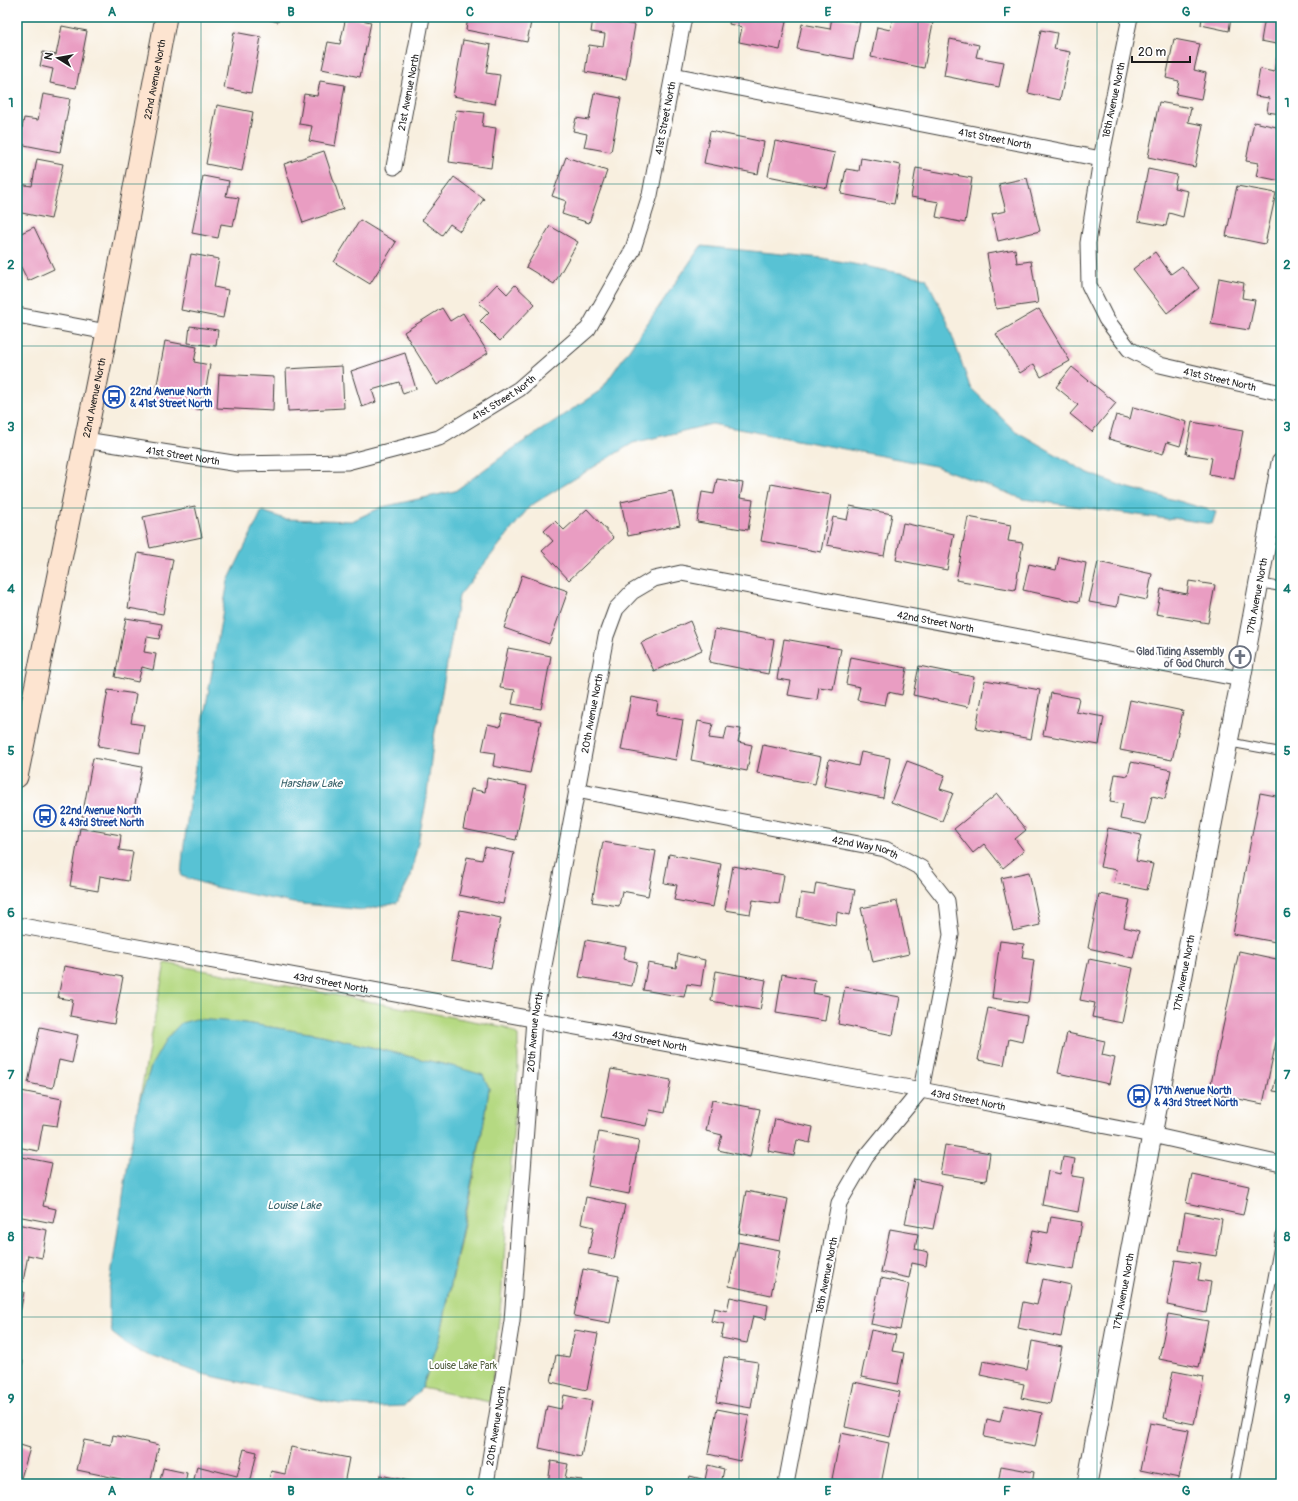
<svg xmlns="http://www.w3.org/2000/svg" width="1298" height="1501" viewBox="0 0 1298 1501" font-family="Pangolin,sans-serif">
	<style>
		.green { fill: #b5d982; stroke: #687a4f }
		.water { fill: #59c2d4; stroke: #3a6f78 }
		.building { fill: #e99dc2 }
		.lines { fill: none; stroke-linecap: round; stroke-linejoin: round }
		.service-casing { stroke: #3d3c39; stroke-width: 10 }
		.minor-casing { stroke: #3d3c39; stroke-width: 17 }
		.tertiary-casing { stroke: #3d3c39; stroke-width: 21 }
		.secondary-casing { stroke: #3d3c39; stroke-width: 23 }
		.service { stroke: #fff; stroke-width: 8 }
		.minor { stroke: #fff; stroke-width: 15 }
		.tertiary { stroke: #fff; stroke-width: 19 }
		.secondary { stroke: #fde4d0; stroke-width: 21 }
		.grid { fill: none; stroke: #0f766e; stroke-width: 1; stroke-opacity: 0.55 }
		.labels { text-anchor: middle; stroke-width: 4; stroke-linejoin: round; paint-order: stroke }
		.street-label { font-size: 10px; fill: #1c1c1c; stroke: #fff }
		.transit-label { font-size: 10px; font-weight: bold; fill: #164399; stroke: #fff; text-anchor: start }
		.worship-label { font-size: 10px; font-weight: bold; fill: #5b616d; stroke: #fff; text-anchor: end }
		.park-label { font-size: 10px; fill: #525e40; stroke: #fff }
		.water-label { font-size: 11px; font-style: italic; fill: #345e66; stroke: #fff }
		.neatline { fill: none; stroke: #0f766e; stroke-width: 1.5 }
		.grid-label { font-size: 13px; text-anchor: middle; font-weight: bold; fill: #0f766e }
	</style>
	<rect width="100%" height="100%" fill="#fff"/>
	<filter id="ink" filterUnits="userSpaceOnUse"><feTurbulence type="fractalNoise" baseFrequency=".025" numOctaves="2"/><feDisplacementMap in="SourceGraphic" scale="8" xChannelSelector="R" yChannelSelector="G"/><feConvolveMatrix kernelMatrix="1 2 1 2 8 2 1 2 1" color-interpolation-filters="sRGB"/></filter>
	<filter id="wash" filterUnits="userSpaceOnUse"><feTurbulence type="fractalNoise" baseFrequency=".012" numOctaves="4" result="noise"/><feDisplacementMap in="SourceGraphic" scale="16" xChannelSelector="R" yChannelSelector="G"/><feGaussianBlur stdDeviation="0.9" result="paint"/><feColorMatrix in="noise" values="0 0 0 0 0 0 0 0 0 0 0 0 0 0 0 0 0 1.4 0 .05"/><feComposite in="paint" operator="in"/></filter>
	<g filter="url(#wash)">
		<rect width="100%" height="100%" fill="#f8efdf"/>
		<!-- green -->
		<polygon class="green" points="165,963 505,1027 518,1035 518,1066 501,1301 490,1402 422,1388 440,1338 467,1210 486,1111 489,1088 456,1067 407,1056 322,1035 238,1022 152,1064 139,1102"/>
		<!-- water -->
		<g class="water">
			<polygon points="701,246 822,258 926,278 946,318 970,387 1014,430 1086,472 1125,487 1182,502 1216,512 1212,524 1173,518 1167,519 1023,499 935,466 712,424 633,443 530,506 459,596 433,743 426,803 411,876 397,903 364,910 293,903 214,887 181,876 183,853 191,790 228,581 262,511 285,519 352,521 382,507 455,491 511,450 601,390"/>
			<polygon points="196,1019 238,1022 322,1035 407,1056 456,1067 483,1075 489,1088 486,1111 440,1338 422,1388 404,1406 379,1407 340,1404 202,1374 140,1352 126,1344 112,1333 109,1315 109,1290 129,1156 139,1102 152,1064 167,1038 181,1023"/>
		</g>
		<g id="blocks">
			<!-- building -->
			<g class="building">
				<polygon points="259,17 279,17 278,22"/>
				<polygon points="346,17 371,22 360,77 322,69 328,42 340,44"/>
				<polygon points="468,17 532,17 527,42 466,30"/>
				<polygon points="730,17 787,17 780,50 739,42 742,27 729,24"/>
				<polygon points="832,17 860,22 853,59 797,49 802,24 830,29"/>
				<polygon points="893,17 902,17 933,23 924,68 871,57 877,27 890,30"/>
				<polygon points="1202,17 1231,17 1229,31 1201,25"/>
				<polygon points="1265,17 1281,17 1281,45 1261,41"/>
				<polygon points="593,18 635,25 626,79 585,72 589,45 603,47 605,34 591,32"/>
				<polygon points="62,26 87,31 76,88 50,83 53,69 40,66 43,52 56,55"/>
				<polygon points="1041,30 1057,33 1054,49 1070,52 1060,100 1028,93"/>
				<polygon points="234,32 261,37 251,93 224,88"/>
				<polygon points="950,39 979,45 976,57 1004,62 999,87 944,76"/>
				<polygon points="1174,39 1200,44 1194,70 1206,73 1201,99 1176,94 1179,81 1166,78"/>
				<polygon points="463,40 491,45 486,73 500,75 495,104 453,96"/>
				<polygon points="1277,58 1281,59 1281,114 1267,112 1269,98 1255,96 1260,69 1274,72"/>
				<polygon points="320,81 345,85 335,146 309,141 312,126 299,124 304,94 317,96"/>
				<polygon points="594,93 621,98 611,152 584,147 587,134 573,131 576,118 589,120"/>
				<polygon points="43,94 70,99 60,152 19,144 24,118 38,120"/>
				<polygon points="1159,102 1191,108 1188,122 1203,125 1195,167 1148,157"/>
				<polygon points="217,105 253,112 242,171 206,164"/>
				<polygon points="456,110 484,113 482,126 496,128 491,168 449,162"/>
				<polygon points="1254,122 1281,128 1281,181 1256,176 1259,163 1246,161"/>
				<polygon points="710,131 764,142 758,174 704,163"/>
				<polygon points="775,141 835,153 827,188 768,176"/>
				<polygon points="324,151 343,209 303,223 284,164"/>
				<polygon points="566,157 607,171 589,223 562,214 566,201 552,196"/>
				<polygon points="861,158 901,165 894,204 841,194 846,169 859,171"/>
				<polygon points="37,159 63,164 51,219 17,212 17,192 19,184 32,186"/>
				<polygon points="916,168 972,178 965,223 936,217 939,202 911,197"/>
				<polygon points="1148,169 1177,175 1174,188 1188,191 1183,217 1169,213 1166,226 1138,221"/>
				<polygon points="203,176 229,181 226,196 239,198 233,226 221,224 218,238 192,233"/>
				<polygon points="454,177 484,199 460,231 450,224 442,235 422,220"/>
				<polygon points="1027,178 1040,231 998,241 992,214 1006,211 999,184"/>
				<polygon points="1237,186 1276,193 1265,244 1226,236"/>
				<polygon points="360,220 396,242 370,284 334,262"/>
				<polygon points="550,226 578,242 554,284 526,267"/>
				<polygon points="34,227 54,269 28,281 21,267 17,269 17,235"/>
				<polygon points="1015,249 1017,263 1031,261 1038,303 996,309 987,254"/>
				<polygon points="1155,252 1171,274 1182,266 1199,288 1167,313 1133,269"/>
				<polygon points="191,254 219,259 214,287 228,290 223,318 181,310"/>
				<polygon points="1219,278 1244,283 1242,298 1255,300 1249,330 1211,324"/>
				<polygon points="497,284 507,294 515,285 535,304 500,341 480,321 489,312 479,303"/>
				<polygon points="442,308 450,321 463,313 488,353 437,385 404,332"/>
				<polygon points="1039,309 1070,361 1041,377 1034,364 1020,373 996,334"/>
				<polygon points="190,326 218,330 216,346 188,343"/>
				<polygon points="165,341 197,347 194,362 210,365 202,410 154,401"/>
				<polygon points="405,353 416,389 403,394 399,382 372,390 376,402 362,407 351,371"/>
				<polygon points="342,366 344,408 288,411 286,369"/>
				<polygon points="1072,367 1116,403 1092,432 1070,414 1078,405 1056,387"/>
				<polygon points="219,374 274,377 273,411 217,408"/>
				<polygon points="1133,407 1187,422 1180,446 1167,442 1163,454 1109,439 1116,415 1130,419"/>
				<polygon points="1192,422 1243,431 1234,479 1209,474 1212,458 1186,454"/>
				<polygon points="717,479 743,483 740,498 753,500 748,530 697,522 702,492 714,494"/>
				<polygon points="771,484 831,495 821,552 761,541"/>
				<polygon points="672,491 680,525 628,536 621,502"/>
				<polygon points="195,506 202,537 150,548 143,517"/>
				<polygon points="850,506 892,514 884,556 827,545 833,517 847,520"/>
				<polygon points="587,509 614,538 569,580 542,551 553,541 544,531 555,521 564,530"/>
				<polygon points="968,517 1011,525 1008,541 1023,543 1015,590 956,580"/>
				<polygon points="903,523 954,534 947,570 896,560"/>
				<polygon points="138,553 173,559 163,614 128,608"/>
				<polygon points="1059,557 1086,563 1079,602 1023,590 1029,564 1056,570"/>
				<polygon points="1098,562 1152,574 1147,600 1119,594 1117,607 1089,602"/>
				<polygon points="522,575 568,591 549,644 504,628"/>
				<polygon points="1189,581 1215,585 1208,623 1156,614 1161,589 1187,594"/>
				<polygon points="126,618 162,624 159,639 147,637 144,652 156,654 153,670 142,667 138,682 115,677"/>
				<polygon points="690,621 702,650 654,671 641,643"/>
				<polygon points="715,629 774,640 768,674 709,662"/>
				<polygon points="784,639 841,649 833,689 819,687 817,700 788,695 791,681 777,679"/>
				<polygon points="508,648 551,656 541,709 512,704 515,690 500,688"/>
				<polygon points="851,657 907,668 902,695 888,692 885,705 857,700 860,687 846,684"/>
				<polygon points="919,666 974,677 968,707 913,695"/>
				<polygon points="985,680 1040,690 1031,739 976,729"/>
				<polygon points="108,690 136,694 131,723 144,725 140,753 98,746"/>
				<polygon points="1051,693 1079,698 1076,712 1104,717 1099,745 1043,735"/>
				<polygon points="631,697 658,702 656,715 683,720 676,760 621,750"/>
				<polygon points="1130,700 1183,711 1172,760 1120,750"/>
				<polygon points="503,714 541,721 530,773 493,766 495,753 482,751 488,724 500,727"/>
				<polygon points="698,721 713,724 709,738 724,740 727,727 741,729 738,742 752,745 747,771 691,760"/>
				<polygon points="763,745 821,757 815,784 757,773"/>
				<polygon points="861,752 890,758 883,798 824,786 829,759 858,766"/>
				<polygon points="93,758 142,767 131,825 82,817"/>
				<polygon points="907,761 945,775 940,789 953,793 942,821 891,802"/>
				<polygon points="1131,762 1171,770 1165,799 1152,796 1146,824 1120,819 1123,804 1110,802 1115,774 1128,776"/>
				<polygon points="487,778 527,786 516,840 463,829 471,789 485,792"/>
				<polygon points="1260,793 1281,797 1281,943 1233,934"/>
				<polygon points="997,794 1026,830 1015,839 1024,851 1003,868 984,844 973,853 954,829"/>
				<polygon points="80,828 121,835 119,850 133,852 128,881 100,876 98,891 70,886"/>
				<polygon points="1108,828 1141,835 1136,861 1153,864 1147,890 1114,883 1117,870 1100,867"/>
				<polygon points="603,842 656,851 648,896 622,891 619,906 592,902"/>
				<polygon points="485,847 514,853 503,904 459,895 467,857 482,860"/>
				<polygon points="669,854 721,864 713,907 674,900 677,885 664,883"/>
				<polygon points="733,866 784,875 779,904 753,900 750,914 725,910"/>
				<polygon points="1029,872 1040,925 1013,931 1001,878"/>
				<polygon points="816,883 855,890 850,915 837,912 836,925 797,917 801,893 814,895"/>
				<polygon points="1099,894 1130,900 1124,927 1139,931 1133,958 1088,948"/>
				<polygon points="897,901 909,954 873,962 861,908"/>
				<polygon points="460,910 501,918 491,968 451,960"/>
				<polygon points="586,940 626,947 623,959 637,962 632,986 579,977"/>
				<polygon points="1000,941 1024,944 1022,958 1034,960 1028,1003 992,998"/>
				<polygon points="1239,951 1281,960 1281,1018 1263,1104 1209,1093"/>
				<polygon points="678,954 705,960 701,986 687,984 684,997 643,990 648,963 676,968"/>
				<polygon points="1089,959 1133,968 1122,1023 1092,1017 1095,1003 1080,1000"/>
				<polygon points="64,966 123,977 114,1024 70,1016 73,1000 58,998"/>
				<polygon points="716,971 766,980 760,1010 711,1001"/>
				<polygon points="782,974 815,980 813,993 829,996 825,1021 776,1013"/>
				<polygon points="845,987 900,997 893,1035 838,1024"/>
				<polygon points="988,1008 1027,1016 1022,1042 1009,1039 1004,1065 978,1060"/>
				<polygon points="40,1027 78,1035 72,1063 59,1060 53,1088 28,1083"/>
				<polygon points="1067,1033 1105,1041 1102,1055 1115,1058 1109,1084 1058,1073"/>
				<polygon points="1278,1068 1281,1068 1281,1092 1273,1091"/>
				<polygon points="611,1069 671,1080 665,1113 650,1110 646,1126 601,1117"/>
				<polygon points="21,1091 62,1099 57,1126 43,1124 38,1151 17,1147 17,1113"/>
				<polygon points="712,1100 760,1109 750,1157 718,1150 722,1135 706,1131"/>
				<polygon points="775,1119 813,1127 810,1143 797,1140 794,1156 768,1151"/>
				<polygon points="599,1132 639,1140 629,1194 588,1186"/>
				<polygon points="945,1145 990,1153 986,1181 940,1174"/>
				<polygon points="17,1156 52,1163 43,1206 56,1209 53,1223 17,1216"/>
				<polygon points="1063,1157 1075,1159 1072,1176 1084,1178 1078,1212 1042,1205 1048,1171 1060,1174"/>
				<polygon points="1192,1174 1249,1186 1243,1215 1186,1203"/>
				<polygon points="914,1179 942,1185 933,1229 905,1224"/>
				<polygon points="746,1191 788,1199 780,1241 739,1233"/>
				<polygon points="586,1197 625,1205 614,1259 588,1254 594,1227 581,1224"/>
				<polygon points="1185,1212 1222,1219 1216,1256 1179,1250"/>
				<polygon points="1051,1217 1082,1222 1074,1270 1027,1262 1033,1230 1048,1233"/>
				<polygon points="17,1224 47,1230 42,1258 28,1255 23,1282 17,1280"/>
				<polygon points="890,1229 918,1234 915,1249 928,1252 926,1266 912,1263 909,1278 881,1272"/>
				<polygon points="738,1242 780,1250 771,1295 729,1286"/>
				<polygon points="1175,1260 1201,1264 1198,1280 1211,1282 1206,1313 1167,1305"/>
				<polygon points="583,1269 619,1276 610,1323 574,1316"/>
				<polygon points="881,1278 909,1284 900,1330 871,1324"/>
				<polygon points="1043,1279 1071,1285 1061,1337 1018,1328 1023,1302 1037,1305"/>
				<polygon points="17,1291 24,1292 18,1323 17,1322"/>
				<polygon points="730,1297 768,1305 766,1319 753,1316 747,1343 721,1338 724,1324 711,1321 714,1308 727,1311"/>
				<polygon points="1168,1314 1208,1321 1199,1367 1159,1359"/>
				<polygon points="575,1330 598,1334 587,1390 551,1382 556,1355 569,1357"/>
				<polygon points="871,1330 896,1335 892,1351 904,1353 898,1384 861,1377"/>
				<polygon points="1032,1341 1062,1347 1050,1404 1021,1398 1024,1384 980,1375 983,1361 1027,1370"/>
				<polygon points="724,1357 758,1362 751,1408 716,1402"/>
				<polygon points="17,1359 23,1361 18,1390 17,1390"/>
				<polygon points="1173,1371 1204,1377 1194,1424 1164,1418"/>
				<polygon points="854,1382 900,1392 890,1437 845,1427"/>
				<polygon points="564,1395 592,1401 581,1457 539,1448 547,1406 561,1409"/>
				<polygon points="1004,1405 1042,1413 1035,1447 984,1437 987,1419 1000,1422"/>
				<polygon points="717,1409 749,1415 740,1461 708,1454"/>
				<polygon points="1150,1423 1189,1430 1179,1478 1140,1470"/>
				<polygon points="841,1433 889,1443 881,1484 856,1484 832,1479"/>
				<polygon points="113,1435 159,1445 150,1484 125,1484 125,1480 77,1470 84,1440 111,1445"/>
				<polygon points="17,1444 30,1448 21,1478 17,1477"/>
				<polygon points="291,1447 349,1458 344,1484 268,1484 271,1471 285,1474"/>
				<polygon points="244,1449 257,1452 250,1484 193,1484 197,1466 237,1476"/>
				<polygon points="551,1461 568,1464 565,1478 582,1480 581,1484 548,1484"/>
				<polygon points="708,1465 724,1469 721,1484 688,1484 690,1476 705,1480"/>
				<polygon points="1001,1466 1034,1472 1032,1484 998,1484"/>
				<polygon points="163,1468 187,1473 185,1484 159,1484"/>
				<polygon points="380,1475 419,1483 419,1484 378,1484"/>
				<polygon points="1134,1478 1160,1483 1160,1484 1133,1484"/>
			</g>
		</g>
	</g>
	<g filter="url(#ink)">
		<use href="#blocks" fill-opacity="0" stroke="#3d3c39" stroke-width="1"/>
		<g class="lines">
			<!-- service casing -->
			<g class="service-casing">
				<g id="service">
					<polyline points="1259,583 1281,587"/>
					<polyline points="1228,742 1281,752"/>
					<polyline points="1234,1484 1281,1232"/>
				</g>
			</g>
			<!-- minor casing -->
			<g class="minor-casing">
				<g id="minor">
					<path id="s1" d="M1130 17 1101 159 1088 243 1089 285 1106 319 1129 349 1160 365 1281 393"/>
					<path id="s2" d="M673 75 1101 159"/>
					<path id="s3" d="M394 167 422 17"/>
					<polyline points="17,315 107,332"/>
					<path id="s4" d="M85 440 239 464 347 462 439 438 519 389 588 329 633 249 650 195 684 17"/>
					<path id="s5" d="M576 790 885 849 921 868 947 901 951 935 921 1090 866 1157 839 1203 786 1484"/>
					<path id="s6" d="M17 925 921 1090 1152 1135 1281 1164"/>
					<path id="s7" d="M486 1484 512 1321 534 1019 606 636 616 609 632 592 654 579 681 573 1241 679"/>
				</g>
			</g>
			<!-- tertiary casing -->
			<g class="tertiary-casing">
				<g id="tertiary">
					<path id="s8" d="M1087 1484 1152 1135 1228 742 1241 679 1281 463"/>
				</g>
			</g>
			<!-- secondary casing -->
			<g class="secondary-casing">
				<g id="secondary">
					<path id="s9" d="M17 777 107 332 166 17"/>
				</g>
			</g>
			<!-- service -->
			<use href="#service" class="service"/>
			<!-- minor -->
			<use href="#minor" class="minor"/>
			<!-- tertiary -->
			<use href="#tertiary" class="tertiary"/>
			<!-- secondary -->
			<use href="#secondary" class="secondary"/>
		</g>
	</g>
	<!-- grid -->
	<path class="grid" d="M201 17V1484M380 17V1484M559 17V1484M739 17V1484M918 17V1484M1097 17V1484M17 184H1281M17 346H1281M17 508H1281M17 670H1281M17 831H1281M17 993H1281M17 1155H1281M17 1317H1281"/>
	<!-- icons -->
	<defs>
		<g id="bus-ring" transform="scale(1.15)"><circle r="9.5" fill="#fff" stroke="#1a4fb4" stroke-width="1.5"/><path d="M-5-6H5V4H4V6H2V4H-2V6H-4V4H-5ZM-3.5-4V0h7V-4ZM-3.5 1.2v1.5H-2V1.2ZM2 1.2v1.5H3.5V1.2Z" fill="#1a4fb4"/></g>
		<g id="church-ring" transform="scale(1.15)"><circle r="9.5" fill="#fff" stroke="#6b7280" stroke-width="1.5"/><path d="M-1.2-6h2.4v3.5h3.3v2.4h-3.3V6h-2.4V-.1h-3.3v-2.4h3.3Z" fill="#6b7280"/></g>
	</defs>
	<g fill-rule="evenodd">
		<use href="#bus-ring" x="114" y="397"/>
		<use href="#church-ring" x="1240" y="657"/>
		<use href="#bus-ring" x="45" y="816"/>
		<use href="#bus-ring" x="1139" y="1096"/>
	</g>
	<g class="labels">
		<!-- street labels -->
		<g class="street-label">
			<text dy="4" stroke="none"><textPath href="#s9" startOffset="711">22nd Avenue North</textPath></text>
			<text dy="4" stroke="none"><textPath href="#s3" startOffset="76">21st Avenue North</textPath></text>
			<text transform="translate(1113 100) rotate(-78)" y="4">18th Avenue North</text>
			<text dy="4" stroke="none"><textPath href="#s4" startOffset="771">41st Street North</textPath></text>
			<text dy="4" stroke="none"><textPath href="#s2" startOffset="328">41st Street North</textPath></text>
			<text dy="4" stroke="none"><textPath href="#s1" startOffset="444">41st Street North</textPath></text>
			<text dy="4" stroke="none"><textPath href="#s9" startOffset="387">22nd Avenue North</textPath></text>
			<text dy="4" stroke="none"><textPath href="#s4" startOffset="435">41st Street North</textPath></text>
			<text dy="4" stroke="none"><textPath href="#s4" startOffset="99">41st Street North</textPath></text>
			<text dy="4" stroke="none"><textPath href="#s8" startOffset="904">17th Avenue North</textPath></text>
			<text dy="4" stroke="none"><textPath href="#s7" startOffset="1222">42nd Street North</textPath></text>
			<text dy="4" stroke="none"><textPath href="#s7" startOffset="779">20th Avenue North</textPath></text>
			<text dy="4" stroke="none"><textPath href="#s5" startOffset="295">42nd Way North</textPath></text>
			<text dy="4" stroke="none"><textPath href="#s8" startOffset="520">17th Avenue North</textPath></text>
			<text dy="4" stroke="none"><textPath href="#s6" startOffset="319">43rd Street North</textPath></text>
			<text dy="4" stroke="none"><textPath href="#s7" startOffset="455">20th Avenue North</textPath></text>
			<text dy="4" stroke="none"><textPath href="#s6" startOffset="643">43rd Street North</textPath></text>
			<text dy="4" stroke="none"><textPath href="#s6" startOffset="967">43rd Street North</textPath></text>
			<text transform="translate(826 1275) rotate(-79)" y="4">18th Avenue North</text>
			<text dy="4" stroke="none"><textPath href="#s8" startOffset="196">17th Avenue North</textPath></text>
			<text dy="4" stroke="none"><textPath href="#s7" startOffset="59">20th Avenue North</textPath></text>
		</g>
		<!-- transit labels -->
		<g class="transit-label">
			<text x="130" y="395">22nd Avenue North<tspan x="130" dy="12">&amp; 41st Street North</tspan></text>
			<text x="60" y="814">22nd Avenue North<tspan x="60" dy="12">&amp; 43rd Street North</tspan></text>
			<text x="1154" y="1094">17th Avenue North<tspan x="1154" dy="12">&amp; 43rd Street North</tspan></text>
		</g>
		<!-- worship labels -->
		<g class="worship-label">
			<text x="1224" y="655">Glad Tiding Assembly<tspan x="1224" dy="12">of God Church</tspan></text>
		</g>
		<!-- park labels -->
		<g class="park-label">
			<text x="463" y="1369">Louise Lake Park</text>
		</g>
		<!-- water labels -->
		<g class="water-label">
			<text x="311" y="787">Harshaw Lake</text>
			<text x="294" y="1209">Louise Lake</text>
		</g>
	</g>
	<!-- margin -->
	<rect width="1298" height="1501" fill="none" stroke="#fff" stroke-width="44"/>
	<!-- north arrow -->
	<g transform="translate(58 58) rotate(281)" stroke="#ffffff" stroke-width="3" paint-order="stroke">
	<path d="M0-3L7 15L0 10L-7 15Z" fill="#1c1c1c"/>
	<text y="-6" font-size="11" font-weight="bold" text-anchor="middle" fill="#1c1c1c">N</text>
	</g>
	<!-- scale -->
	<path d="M1132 56v6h58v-6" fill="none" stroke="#1c1c1c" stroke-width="2"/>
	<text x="1138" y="56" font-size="12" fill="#1c1c1c" stroke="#ffffff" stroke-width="3" paint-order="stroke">20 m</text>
	<rect x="22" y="22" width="1254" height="1457" class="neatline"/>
	<g class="grid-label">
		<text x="112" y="16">A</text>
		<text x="291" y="16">B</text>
		<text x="470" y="16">C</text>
		<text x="649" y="16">D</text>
		<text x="828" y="16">E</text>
		<text x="1007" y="16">F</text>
		<text x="1186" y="16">G</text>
		<text x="11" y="107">1</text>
		<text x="1287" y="107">1</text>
		<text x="11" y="269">2</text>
		<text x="1287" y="269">2</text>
		<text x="11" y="431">3</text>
		<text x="1287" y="431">3</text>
		<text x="11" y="593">4</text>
		<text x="1287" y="593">4</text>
		<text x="11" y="755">5</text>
		<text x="1287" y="755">5</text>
		<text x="11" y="917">6</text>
		<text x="1287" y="917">6</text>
		<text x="11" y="1079">7</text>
		<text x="1287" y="1079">7</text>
		<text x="11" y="1241">8</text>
		<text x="1287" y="1241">8</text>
		<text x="11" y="1403">9</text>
		<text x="1287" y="1403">9</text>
		<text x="112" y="1495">A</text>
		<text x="291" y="1495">B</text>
		<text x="470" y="1495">C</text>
		<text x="649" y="1495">D</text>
		<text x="828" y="1495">E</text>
		<text x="1007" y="1495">F</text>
		<text x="1186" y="1495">G</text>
	</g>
</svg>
